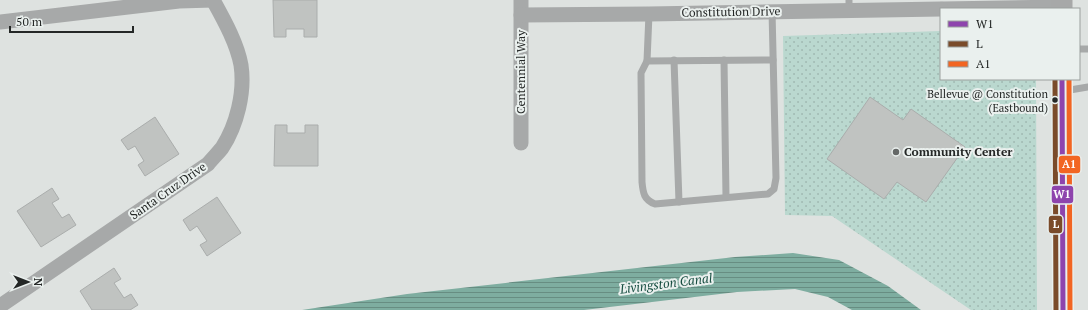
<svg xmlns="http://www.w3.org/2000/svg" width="1088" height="310" viewBox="0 0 1088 310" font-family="'PT Serif',serif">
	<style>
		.park { fill: url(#park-dots) }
		.water { fill: url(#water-rules) }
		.building { fill: #c0c3c1; stroke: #aaadac }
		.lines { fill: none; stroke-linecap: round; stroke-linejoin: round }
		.service { stroke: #a7a9a9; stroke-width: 7 }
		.minor { stroke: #a7a9a9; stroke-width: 15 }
		.secondary { stroke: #a7a8a8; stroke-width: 21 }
		.bus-1-casing { stroke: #eaf0ee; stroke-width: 8 }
		.bus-2-casing { stroke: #eaf0ee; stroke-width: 8 }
		.bus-3-casing { stroke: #eaf0ee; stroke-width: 8 }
		.bus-1 { stroke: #8e44ad; stroke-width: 5 }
		.bus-2 { stroke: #7a4b2a; stroke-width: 5 }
		.bus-3 { stroke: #f26522; stroke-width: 5 }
		.bus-dot { fill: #242726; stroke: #eaf0ee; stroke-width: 1.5 }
		.poi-dot { fill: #656867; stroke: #eaf0ee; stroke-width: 1.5 }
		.labels { text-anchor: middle; stroke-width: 4; stroke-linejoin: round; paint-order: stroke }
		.bus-label { font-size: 11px; fill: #242726; stroke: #eaf0ee; text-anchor: end }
		.street-label { font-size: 12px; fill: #242726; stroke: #eaf0ee }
		.poi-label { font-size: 12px; font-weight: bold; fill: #242726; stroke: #eaf0ee; text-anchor: start }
		.water-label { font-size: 13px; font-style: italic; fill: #164d40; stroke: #eaf0ee }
		.line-badge { stroke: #eaf0ee; stroke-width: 1.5 }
		.badge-label { font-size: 11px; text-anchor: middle; font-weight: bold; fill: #fff }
	</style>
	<defs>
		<pattern id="park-dots" width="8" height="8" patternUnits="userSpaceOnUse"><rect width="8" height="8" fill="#bad8cf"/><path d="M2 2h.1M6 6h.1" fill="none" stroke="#a0b9b2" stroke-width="1.8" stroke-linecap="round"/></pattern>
		<pattern id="water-rules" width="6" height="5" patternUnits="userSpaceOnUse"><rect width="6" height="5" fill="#7eada0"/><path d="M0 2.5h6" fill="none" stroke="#678d82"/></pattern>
	</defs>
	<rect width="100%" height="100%" fill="#dee2e0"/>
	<!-- park -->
	<polygon class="park" points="941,31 941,79 1036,79 1037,310 971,310 832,216 785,215 783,36"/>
	<!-- water -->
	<polygon class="water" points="793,253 839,260 888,286 921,310 852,310 828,297 795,289 737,292 584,310 302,310 407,294 735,257"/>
	<!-- building -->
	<g class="building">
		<polygon points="273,0 317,0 317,37 304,37 304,29 286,29 286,37 274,37"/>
		<polygon points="870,97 903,120 911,109 965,147 926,202 897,182 884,199 827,159"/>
		<polygon points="155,117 179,154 145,176 138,165 144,161 135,146 128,150 121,140"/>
		<polygon points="275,125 287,125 287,133 305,133 305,125 318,125 318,166 274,166"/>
		<polygon points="52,188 59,199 52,203 62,218 69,214 76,225 41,247 17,211"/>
		<polygon points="217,197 241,233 207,256 200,245 207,241 197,226 190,231 183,220"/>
		<polygon points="114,268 121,279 114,283 124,298 131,294 138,305 130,310 92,310 80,291"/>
	</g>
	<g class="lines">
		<!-- service -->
		<g class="service">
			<polyline points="849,10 849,0"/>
			<path d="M649 14 647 61 641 73 642 182C643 193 644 200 655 204L768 194 774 189 776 178 772 11"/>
			<polyline points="1079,49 1088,49"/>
			<polyline points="674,60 679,202"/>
			<polyline points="724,60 726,197"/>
			<polyline points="647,61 773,60"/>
			<polyline points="1064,91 1088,87"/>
		</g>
		<!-- minor -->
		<g class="minor">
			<polyline points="521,0 521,143"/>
			<polyline points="943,9 1062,7"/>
			<polyline points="521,15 649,14 941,9"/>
			<polyline points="0,22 179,1 213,0"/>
			<path d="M0 306 208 164C212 159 218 153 222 148 237 125 245 92 241 65 237 43 224 20 213 0"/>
		</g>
		<!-- secondary -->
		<g class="secondary">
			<polyline points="1062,0 1062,9"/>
			<polyline points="1062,79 1063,310"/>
		</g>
		<!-- bus-1 casing -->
		<g class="bus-1-casing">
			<polyline id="bus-1" points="1062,79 1063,310"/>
		</g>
		<!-- bus-2 casing -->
		<g class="bus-2-casing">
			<polyline id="bus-2" points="1055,79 1056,310"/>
		</g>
		<!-- bus-3 casing -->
		<g class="bus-3-casing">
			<polyline id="bus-3" points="1069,79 1070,310"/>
		</g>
		<!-- bus-1 -->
		<use href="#bus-1" class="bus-1"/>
		<!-- bus-2 -->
		<use href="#bus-2" class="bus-2"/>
		<!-- bus-3 -->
		<use href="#bus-3" class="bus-3"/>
	</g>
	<!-- markers -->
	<circle class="bus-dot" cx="1055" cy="100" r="3.5"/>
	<circle class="poi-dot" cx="896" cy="152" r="4"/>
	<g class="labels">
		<!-- bus labels -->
		<g class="bus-label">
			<text x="1048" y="98">Bellevue @ Constitution<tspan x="1048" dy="14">(Eastbound)</tspan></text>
		</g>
		<!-- street labels -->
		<g class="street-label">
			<text transform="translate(731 12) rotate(-1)" y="4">Constitution Drive</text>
			<text transform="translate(521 72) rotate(-90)" y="4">Centennial Way</text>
			<text transform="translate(168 191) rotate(-35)" y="4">Santa Cruz Drive</text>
		</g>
		<!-- poi labels -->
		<g class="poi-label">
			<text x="904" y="156">Community Center</text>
		</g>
		<!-- water labels -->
		<g class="water-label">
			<text transform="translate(666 283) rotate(-7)" y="5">Livingston Canal</text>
		</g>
	</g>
	<g class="line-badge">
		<rect x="1058" y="155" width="23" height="19" rx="4" fill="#f26522"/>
		<rect x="1051" y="185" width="23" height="19" rx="4" fill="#8e44ad"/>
		<rect x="1048" y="215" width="15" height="19" rx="4" fill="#7a4b2a"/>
	</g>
	<g class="badge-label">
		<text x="1069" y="168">A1</text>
		<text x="1062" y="198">W1</text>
		<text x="1056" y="228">L</text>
	</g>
	<!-- legend -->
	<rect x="940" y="8" width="140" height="72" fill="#eaf0ee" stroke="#9ba09e"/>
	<rect x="948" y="21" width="20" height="6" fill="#8e44ad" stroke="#9ba09e"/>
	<text x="976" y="28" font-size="12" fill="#242726">W1</text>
	<rect x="948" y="41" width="20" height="6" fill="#7a4b2a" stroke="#9ba09e"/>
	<text x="976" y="48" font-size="12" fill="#242726">L</text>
	<rect x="948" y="61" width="20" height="6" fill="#f26522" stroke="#9ba09e"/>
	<text x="976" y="68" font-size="12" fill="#242726">A1</text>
	<!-- north arrow -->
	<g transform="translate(28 282) rotate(90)" stroke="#eaf0ee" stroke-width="3" paint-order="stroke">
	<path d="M0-3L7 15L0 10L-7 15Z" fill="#242726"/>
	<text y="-6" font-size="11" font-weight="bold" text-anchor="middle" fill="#242726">N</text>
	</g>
	<!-- scale -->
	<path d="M10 26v6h123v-6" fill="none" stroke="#242726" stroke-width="2"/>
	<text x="16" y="26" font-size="12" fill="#242726" stroke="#eaf0ee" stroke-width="3" paint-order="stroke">50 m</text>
</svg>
